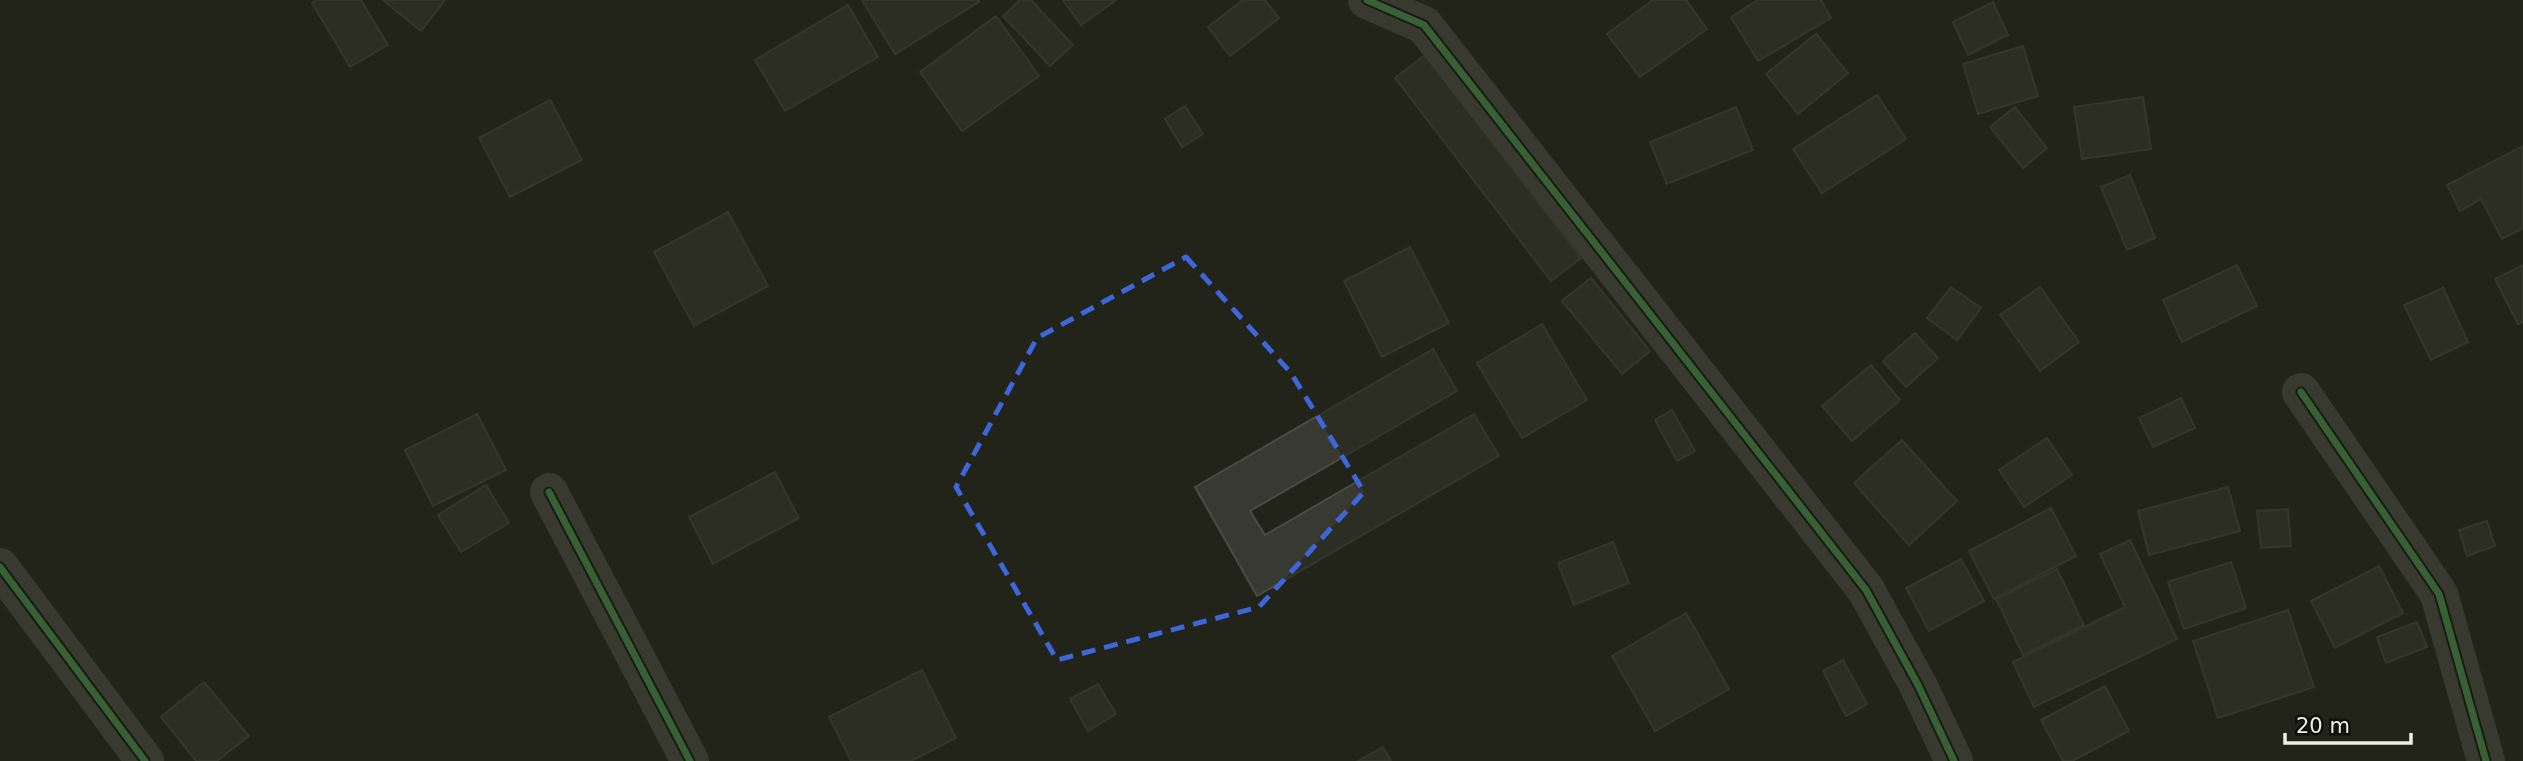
<svg xmlns="http://www.w3.org/2000/svg" width="2523" height="761" viewBox="0 0 2523 761" font-family="'DejaVu Sans',sans-serif">
	<style>
		.building { fill: #383a31; stroke: #4a4c42; stroke-width: 2 }
		.lines { fill: none; stroke-linecap: round; stroke-linejoin: round }
		.minor { stroke: #52544b; stroke-width: 38 }
		.cycleway-casing { stroke: #0f1008; stroke-width: 11 }
		.cycleway { stroke: #51ab58; stroke-width: 7 }
		.marked { fill: none; stroke: #3c66da; stroke-width: 5; stroke-dasharray: 14 9; stroke-linejoin: round }
	</style>
	<rect width="100%" height="100%" fill="#22241a"/>
	<!-- building -->
	<g class="building">
		<polygon points="317,0 361,0 388,45 350,67 312,3"/>
		<polygon points="383,0 445,0 421,31"/>
		<polygon points="862,0 978,0 979,2 895,54"/>
		<polygon points="1020,0 1031,0 1073,45 1050,66 1003,16"/>
		<polygon points="1063,0 1116,0 1081,25"/>
		<polygon points="1243,0 1265,0 1279,18 1230,56 1208,27"/>
		<polygon points="1653,0 1686,0 1707,29 1640,77 1607,34"/>
		<polygon points="1758,0 1821,0 1831,18 1758,61 1731,17"/>
		<polygon points="1993,2 2008,35 1968,55 1953,22"/>
		<polygon points="848,5 878,57 785,111 755,60"/>
		<polygon points="996,16 1039,76 962,131 920,72"/>
		<polygon points="1816,34 1848,73 1798,114 1766,74"/>
		<polygon points="2023,46 2038,96 1978,114 1963,64"/>
		<polygon points="1425,55 1581,258 1551,281 1395,78"/>
		<polygon points="1877,95 1906,139 1822,193 1793,149"/>
		<polygon points="2143,97 2151,149 2082,159 2074,107"/>
		<polygon points="550,100 582,160 510,197 479,138"/>
		<polygon points="1185,106 1203,134 1182,147 1165,119"/>
		<polygon points="1736,107 1753,150 1667,184 1650,142"/>
		<polygon points="2015,107 2047,148 2023,168 1990,127"/>
		<polygon points="2523,146 2523,228 2502,239 2481,199 2460,211 2447,185"/>
		<polygon points="2130,175 2155,238 2127,250 2101,187"/>
		<polygon points="728,212 768,286 694,326 654,252"/>
		<polygon points="1410,247 1449,323 1382,357 1344,281"/>
		<polygon points="2237,265 2257,306 2182,342 2163,300"/>
		<polygon points="2523,265 2523,322 2518,324 2495,279"/>
		<polygon points="1591,278 1650,351 1622,374 1562,301"/>
		<polygon points="1951,287 1981,308 1957,340 1927,318"/>
		<polygon points="2040,287 2079,342 2040,371 2000,315"/>
		<polygon points="2443,288 2468,342 2431,360 2404,305"/>
		<polygon points="1542,324 1587,400 1522,438 1477,363"/>
		<polygon points="1915,333 1938,358 1906,387 1883,361"/>
		<polygon points="1433,349 1457,391 1250,511 1265,535 1474,414 1499,456 1257,596 1195,487"/>
		<polygon points="1871,365 1900,400 1852,441 1822,406"/>
		<polygon points="2181,398 2195,428 2153,447 2139,418"/>
		<polygon points="1672,410 1695,451 1677,461 1655,420"/>
		<polygon points="477,414 506,470 433,506 405,450"/>
		<polygon points="2047,438 2072,475 2024,507 1999,470"/>
		<polygon points="1902,440 1957,501 1909,545 1854,483"/>
		<polygon points="775,472 799,518 713,564 689,517"/>
		<polygon points="486,485 509,523 461,552 438,515"/>
		<polygon points="2228,487 2240,531 2149,555 2138,511"/>
		<polygon points="2051,508 2076,556 1994,599 1969,551"/>
		<polygon points="2288,509 2291,546 2261,548 2257,511"/>
		<polygon points="2487,521 2495,546 2467,556 2459,530"/>
		<polygon points="2130,540 2177,639 2034,707 2013,662 2125,607 2100,554"/>
		<polygon points="1613,542 1629,583 1574,605 1558,563"/>
		<polygon points="1961,559 1984,601 1929,631 1906,588"/>
		<polygon points="2231,562 2246,608 2184,629 2168,582"/>
		<polygon points="2379,566 2403,613 2335,648 2311,601"/>
		<polygon points="2057,569 2084,625 2023,655 1996,599"/>
		<polygon points="2288,610 2314,687 2218,718 2193,641"/>
		<polygon points="1686,613 1729,689 1655,731 1612,656"/>
		<polygon points="2417,622 2427,647 2386,663 2377,637"/>
		<polygon points="1843,660 1867,704 1846,716 1823,671"/>
		<polygon points="922,670 956,738 911,761 851,761 829,717"/>
		<polygon points="204,682 249,736 217,761 196,761 161,717"/>
		<polygon points="1098,684 1116,714 1088,731 1070,699"/>
		<polygon points="2105,686 2129,731 2072,761 2063,761 2041,720"/>
		<polygon points="1383,747 1391,761 1358,761"/>
	</g>
	<g class="lines">
		<!-- minor -->
		<g class="minor">
			<polyline points="1367,0 1424,25 1866,590 1918,685 1954,761"/>
			<polyline points="2301,392 2439,594 2486,761"/>
			<polyline points="549,492 690,761"/>
			<polyline points="0,567 145,761"/>
		</g>
		<!-- cycleway casing -->
		<g class="cycleway-casing">
			<g id="cycleway">
				<polyline points="1367,0 1424,25 1866,590 1918,685 1954,761"/>
				<polyline points="2301,392 2439,594 2486,761"/>
				<polyline points="549,492 690,761"/>
				<polyline points="0,567 145,761"/>
			</g>
		</g>
		<!-- cycleway -->
		<use href="#cycleway" class="cycleway"/>
	</g>
	<!-- marked area -->
	<path d="M0 0H2523V761H0ZM1186 257 1291 373 1364 492 1259 607 1057 660 956 487 1037 338Z" fill="#22241a" fill-opacity=".55" fill-rule="evenodd"/>
	<path class="marked" d="M1186 257 1291 373 1364 492 1259 607 1057 660 956 487 1037 338Z"/>
	<!-- scale -->
	<path d="M2285 733v10h126v-10" fill="none" stroke="#edf0e3" stroke-width="3.5"/>
	<text x="2296" y="733" font-size="21" fill="#edf0e3" stroke="#0f1008" stroke-width="5" paint-order="stroke">20 m</text>
</svg>
